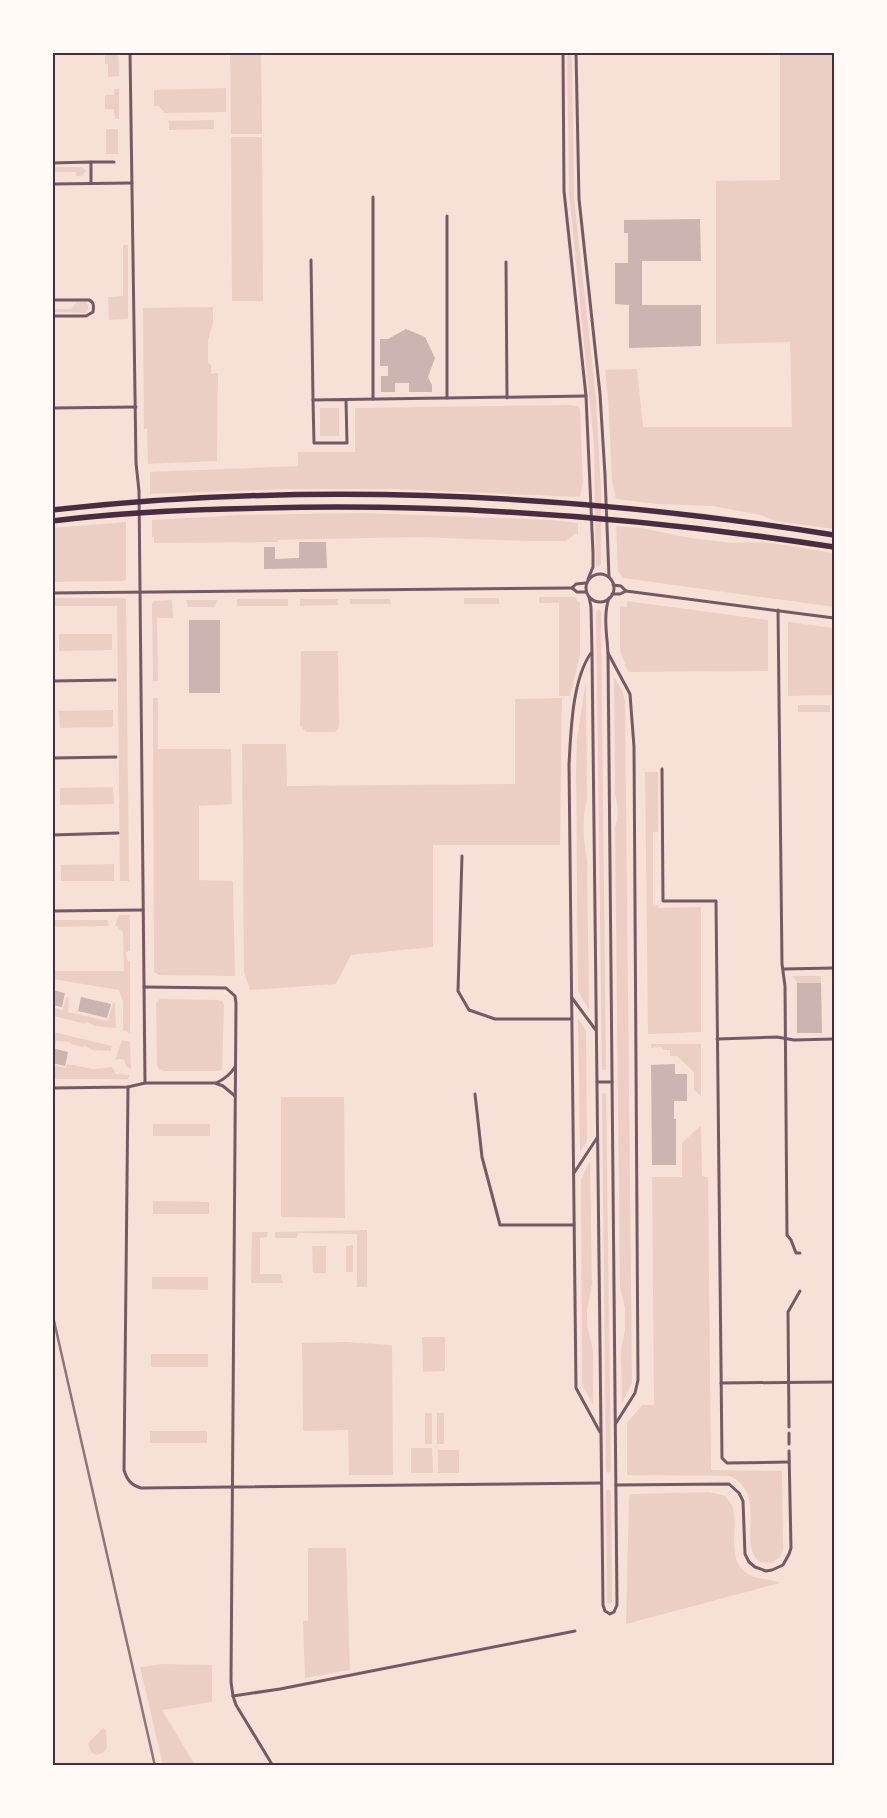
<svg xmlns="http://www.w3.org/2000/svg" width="887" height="1818" viewBox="0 0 887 1818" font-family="'Fira Sans Condensed',sans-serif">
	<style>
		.green { fill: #ebcfc5 }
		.building { fill: #ccb4b1 }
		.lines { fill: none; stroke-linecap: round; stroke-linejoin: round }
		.minor { stroke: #755966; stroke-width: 3 }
		.trunk { stroke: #4a2c40; stroke-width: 5.5 }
		.rail { stroke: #8f747c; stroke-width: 2.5 }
		.neatline { fill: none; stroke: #4a2c40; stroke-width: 2 }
	</style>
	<rect width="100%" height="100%" fill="#f7e1d7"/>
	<!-- green -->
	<g class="green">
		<polygon points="105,53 118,53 119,76 108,77 108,64 105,64"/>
		<polygon points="230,53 261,53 262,134 231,134"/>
		<polygon points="567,53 570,53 572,58 574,199 596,398 601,491 601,564 598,567 596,565 594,445 569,191"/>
		<polygon points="780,53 834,53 834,529 776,521 761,515 712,506 658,504 616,499 612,481 608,397 605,370 637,369 643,427 792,427 790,342 716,344 716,181 780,180"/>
		<polygon points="226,88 226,112 165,113 158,106 154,106 154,90"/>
		<polygon points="114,89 119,89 119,119 115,119 114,109 105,109 105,95 114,95"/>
		<polygon points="214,120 214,129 169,130 169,121"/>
		<rect x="106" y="129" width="12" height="25"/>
		<polygon points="231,137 262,137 263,301 232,301"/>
		<polygon points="53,167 82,167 86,171 82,176 76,176 76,172 53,172"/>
		<polygon points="123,245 128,245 128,319 109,320 108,297 123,296"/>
		<polygon points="77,302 86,302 88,305 88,310 86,313 53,312 53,309 71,309"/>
		<polygon points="213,307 213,323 208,340 208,363 211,365 211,374 218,373 217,461 148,464 147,429 144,429 143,308"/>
		<polygon points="570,405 578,406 580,409 583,482 580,497 393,489 289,489 150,494 150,472 298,466 298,452 355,452 355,408"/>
		<rect x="320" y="408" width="19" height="28"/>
		<polygon points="366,513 551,520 578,523 578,534 575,534 566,541 526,541 418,537 278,540 278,542 154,543 154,537 152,537 152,520 239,515"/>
		<polygon points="126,522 126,580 123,581 53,582 53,528"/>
		<polygon points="616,526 641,528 691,538 732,543 764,542 834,553 834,607 623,578 618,571"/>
		<polygon points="539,597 574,597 580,603 580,655 570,696 559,696 559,603 539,603"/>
		<polygon points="52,598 123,598 126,599 129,881 120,881 117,606 53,606"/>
		<rect x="464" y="598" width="35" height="6"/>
		<rect x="237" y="599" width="51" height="7"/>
		<polygon points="300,599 338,599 338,605 300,606"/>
		<polygon points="350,599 390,599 391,604 350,604"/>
		<polygon points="172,600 173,618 157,618 158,681 153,681 152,603 154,601"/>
		<polygon points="186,600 217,600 215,607 188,607"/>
		<polygon points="627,601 768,620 768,671 628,672 620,651 620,606 627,607"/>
		<polygon points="599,609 601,612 606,1070 602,1070 596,612"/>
		<polygon points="788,622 834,628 834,695 788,696"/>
		<polygon points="59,634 112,634 112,650 59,651"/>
		<polygon points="301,651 338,651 339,725 338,729 335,732 306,732 300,725"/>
		<path d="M614 677 622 690 625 701 632 1383 622 1403 621 1351 625 1330V1307L620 1287 615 826C620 817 617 803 615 793Z"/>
		<path d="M586 680 587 798C582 819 583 838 587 860L589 1010 578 991 576 770 577 740Z"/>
		<polygon points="153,698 158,698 158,749 231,749 232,804 199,806 199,880 233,881 235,976 159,975 154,972"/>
		<polygon points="562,698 560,845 433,845 433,947 351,955 336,984 250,990 244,972 242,744 286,744 287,786 515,784 515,699"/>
		<rect x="798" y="705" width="32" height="7"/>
		<polygon points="113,710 113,727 60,728 59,711"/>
		<polygon points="645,772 658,772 658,832 653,832 653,904 658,905 659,908 701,907 701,1032 648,1034"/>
		<polygon points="113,787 114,804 60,805 60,788"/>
		<polygon points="114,864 114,881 61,881 61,865"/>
		<polygon points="119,915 130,915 130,951 126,952 127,960 130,961 130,1033 123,1030 123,1002 119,990 53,979 53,971 124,971 123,932 115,925"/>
		<polygon points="53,920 107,920 109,925 108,926 53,927"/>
		<polygon points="792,976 821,976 821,983 797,983"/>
		<polygon points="66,997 69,997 68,1012 108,1021 113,1002 115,1003 116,1028 95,1026 86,1022 85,1024 53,1016 53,1008 63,1010"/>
		<polygon points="160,999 218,1000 222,1001 224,1005 222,1070 218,1071 164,1071 159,1069 157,1065 156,1004 157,1001"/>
		<polygon points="578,1018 586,1031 587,1141 580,1152"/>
		<polygon points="53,1032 112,1046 111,1051 92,1050 84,1045 83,1047 71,1044 69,1042 56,1041 55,1046 53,1045"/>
		<polygon points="122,1040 130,1042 131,1069 127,1067 124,1060 121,1059 115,1060"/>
		<polygon points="651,1044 701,1044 701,1096 694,1090 694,1072 677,1056 670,1056 670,1050 662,1050 662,1047 651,1048"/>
		<polygon points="67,1064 93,1069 112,1067 116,1074 130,1075 128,1079 53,1079 53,1065 65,1068"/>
		<polygon points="604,1093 606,1094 611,1471 608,1473 606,1471 602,1094"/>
		<polygon points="281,1097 344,1097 345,1218 281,1217"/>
		<rect x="153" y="1124" width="57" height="12"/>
		<path d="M701 1125 702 1176 708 1177 711 1470 782 1471 783 1550 780 1557 772 1563 760 1562C736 1545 769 1494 730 1476L627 1475V1423L642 1405H654L652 1177H682V1143Z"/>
		<polygon points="590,1161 592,1284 587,1310 587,1326 593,1350 593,1405 582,1384 581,1179"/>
		<polygon points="153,1201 209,1202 209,1214 153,1214"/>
		<polygon points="367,1230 367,1287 357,1287 357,1234 298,1233 297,1238 275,1238 275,1232"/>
		<polygon points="252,1232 268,1232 267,1237 260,1238 260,1274 281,1274 283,1283 251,1283"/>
		<polygon points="353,1245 353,1272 346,1272 346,1246"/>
		<polygon points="312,1246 326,1246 326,1273 313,1273"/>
		<polygon points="152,1277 208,1277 208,1290 152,1289"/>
		<polygon points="422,1337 445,1337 445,1371 423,1372"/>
		<polygon points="346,1342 392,1345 393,1475 349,1475 348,1430 303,1431 302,1343"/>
		<rect x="151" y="1354" width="57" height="13"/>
		<rect x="425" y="1413" width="7" height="31"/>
		<rect x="437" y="1413" width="7" height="31"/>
		<rect x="150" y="1431" width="57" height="12"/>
		<polygon points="411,1448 432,1448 433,1473 411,1473"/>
		<rect x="438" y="1450" width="21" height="23"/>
		<polygon points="608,1489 611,1491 612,1602 610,1604 607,1603 606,1491"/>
		<path d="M709 1492 725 1496C728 1500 732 1504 733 1509 739 1529 725 1560 748 1574 759 1581 769 1577 780 1583L626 1624 629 1497 633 1494Z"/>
		<polygon points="308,1548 346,1548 350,1670 305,1678 303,1621 308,1621"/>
		<polygon points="163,1664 212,1665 212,1702 162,1710 195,1765 163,1765 140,1667"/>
		<polygon points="103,1728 106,1730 107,1748 103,1753 96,1755 91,1752 88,1743"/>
	</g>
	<!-- building -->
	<g class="building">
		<polygon points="700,219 701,261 642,261 642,305 701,305 701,346 629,348 629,305 615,304 615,263 628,263 628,233 624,233 624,220"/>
		<polygon points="406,329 425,337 435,358 428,377 432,385 432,392 409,392 409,383 395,383 395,392 381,392 381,376 388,376 388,366 380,366 380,339 388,339"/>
		<polygon points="299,542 326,542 327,568 264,569 264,547 275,547 275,559 299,558"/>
		<rect x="189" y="620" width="31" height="73"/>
		<polygon points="797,983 821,983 822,1033 797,1033"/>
		<polygon points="52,990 65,993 62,1007 52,1005"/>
		<polygon points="81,997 111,1004 107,1018 78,1011"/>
		<polygon points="52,1048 68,1052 65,1066 52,1063"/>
		<polygon points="675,1064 675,1074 687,1074 687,1101 674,1101 674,1119 676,1119 676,1165 652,1165 651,1065"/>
	</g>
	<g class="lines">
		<!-- minor -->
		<g class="minor">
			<polyline points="130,52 136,463 139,491 145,1083"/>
			<polyline points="563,52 564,191 586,396 593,553 593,567 588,579"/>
			<polyline points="576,52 579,199 600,394 605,475 609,577"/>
			<polyline points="91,162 114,162"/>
			<polyline points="52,163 91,162 91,183"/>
			<polyline points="52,184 132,183"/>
			<polyline points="373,197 373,399"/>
			<polyline points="447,216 447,398"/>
			<polyline points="311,260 313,400"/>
			<polyline points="506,262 507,398"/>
			<path d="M52 300H89C94 302 94 306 93 312L86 316H52"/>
			<polyline points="346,400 347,443 314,443 313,400 586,396"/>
			<polyline points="52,408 136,407"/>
			<circle cx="600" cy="588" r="14"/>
			<polyline points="613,585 621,586 626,591"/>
			<polyline points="572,588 576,584 586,583"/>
			<polyline points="572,588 577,592 586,592"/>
			<polyline points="626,591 834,618"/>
			<polyline points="52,593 572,588"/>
			<polyline points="612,594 620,594 626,591"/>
			<path d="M589 597 591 607 592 653 603 1605 605 1611 610 1614 614 1612 617 1605 608 653C607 635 603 615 609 598"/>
			<polyline points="778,610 782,964 785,986 787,1235 791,1240 796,1253 800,1253"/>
			<path d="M591 653C572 680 571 731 569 764L576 1388 600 1432"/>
			<polyline points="608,653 630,694 634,747 638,1380 635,1393 616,1423"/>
			<polyline points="52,681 115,680"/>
			<polyline points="52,758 116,757"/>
			<polyline points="662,769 663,901 716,901 722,1458 727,1463 789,1462"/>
			<polyline points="52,835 118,833"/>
			<polyline points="462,856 458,991 469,1010 495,1019 571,1019"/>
			<polyline points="52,911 143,910"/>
			<polyline points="783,969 834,968"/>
			<polyline points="144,987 226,988 235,996 236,1003 231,1682 233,1696 236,1705 273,1766"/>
			<polyline points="572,998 595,1029"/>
			<polyline points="717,1039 777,1037 794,1040 834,1039"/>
			<polyline points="597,1082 612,1082"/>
			<path d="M216 1083C225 1079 230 1075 235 1067"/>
			<path d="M128 1087 124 1470C127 1480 131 1485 141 1488L601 1483"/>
			<polyline points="52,1088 128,1087 145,1083 215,1083 223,1086 235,1096"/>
			<polyline points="475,1094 482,1157 500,1225 574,1225"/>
			<polyline points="574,1173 597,1138"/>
			<polyline points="721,1383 834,1382"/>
			<polyline points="789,1427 788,1312 800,1291"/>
			<polyline points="789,1433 789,1444"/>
			<polyline points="616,1485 729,1484 739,1493 743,1501 745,1554 749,1562 755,1567 766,1571 772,1570 783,1565 789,1554 791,1548 789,1451"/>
			<polyline points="233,1696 280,1689 575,1631"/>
		</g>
		<!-- trunk -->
		<g class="trunk">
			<path d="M52 510C312 481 577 494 834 535"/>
			<path d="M52 521C123 512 194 509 265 508 456 503 646 518 834 547"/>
		</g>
		<!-- rail -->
		<polyline class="rail" points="52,1312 155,1766"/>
	</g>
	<!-- border -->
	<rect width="887" height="1818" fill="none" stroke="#fffaf5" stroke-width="108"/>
	<rect x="54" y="54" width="779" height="1710" class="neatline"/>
</svg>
